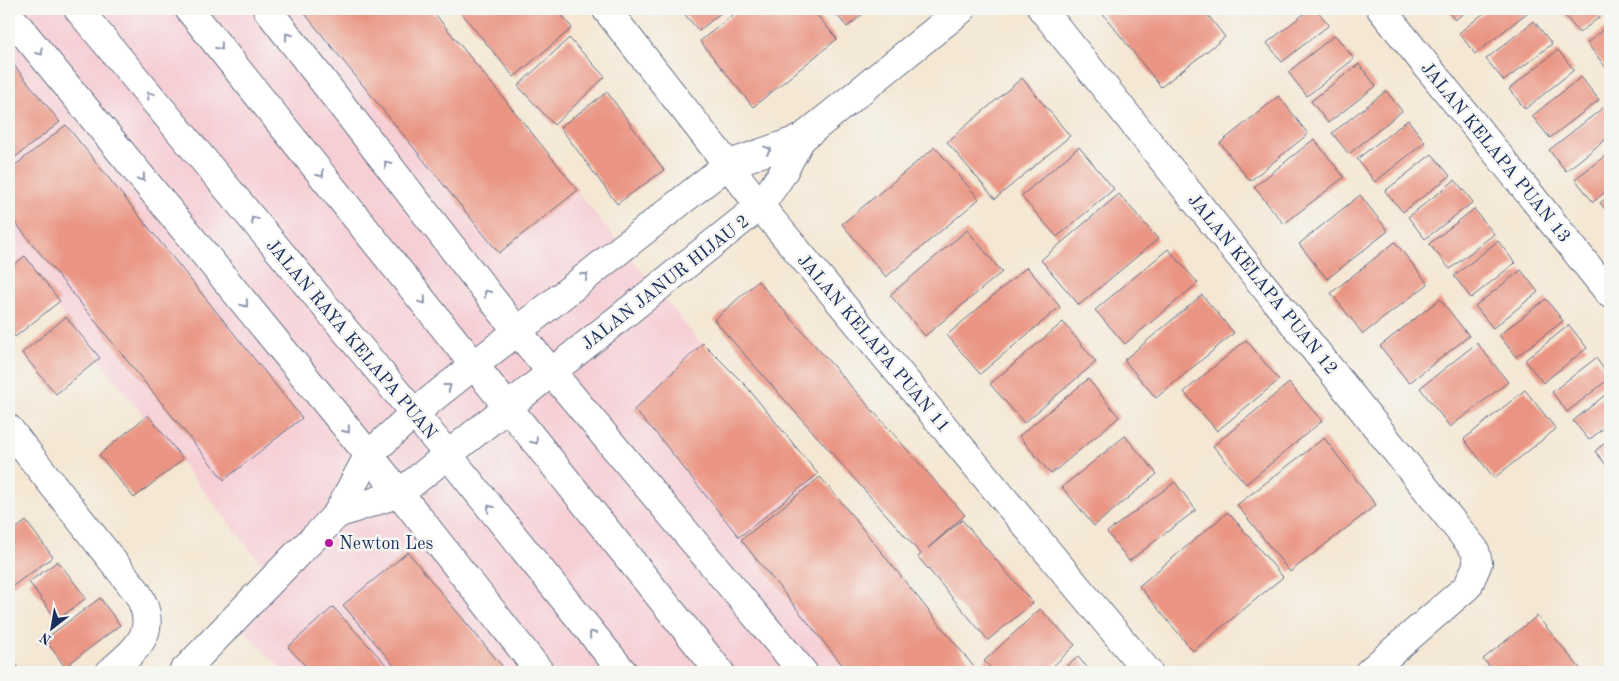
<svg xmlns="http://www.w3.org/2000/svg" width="1619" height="681" viewBox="0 0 1619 681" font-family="'Old Standard TT',serif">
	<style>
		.built { fill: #f6cfd5 }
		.building { fill: #ea9583 }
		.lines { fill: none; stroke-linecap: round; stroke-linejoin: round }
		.minor-casing { stroke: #676f87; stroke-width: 30 }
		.minor { stroke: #fff; stroke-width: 28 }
		.oneway { stroke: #8d97ae }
		.poi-dot { fill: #b5179e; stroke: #f6f6f2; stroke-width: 2 }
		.labels { text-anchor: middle; stroke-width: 5; stroke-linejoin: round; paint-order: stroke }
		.street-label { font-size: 18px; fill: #1b2f5e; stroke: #f6f6f2 }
		.poi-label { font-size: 18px; fill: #1b2f5e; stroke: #f6f6f2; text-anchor: start }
	</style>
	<rect width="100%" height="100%" fill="#f6f6f2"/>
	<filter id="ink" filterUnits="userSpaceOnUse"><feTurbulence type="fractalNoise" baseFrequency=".02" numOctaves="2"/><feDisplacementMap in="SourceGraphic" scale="10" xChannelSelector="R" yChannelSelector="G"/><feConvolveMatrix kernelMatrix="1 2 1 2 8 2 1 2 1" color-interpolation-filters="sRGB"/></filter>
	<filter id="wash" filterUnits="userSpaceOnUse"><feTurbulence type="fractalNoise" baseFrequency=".0096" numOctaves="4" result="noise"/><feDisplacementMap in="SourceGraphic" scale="20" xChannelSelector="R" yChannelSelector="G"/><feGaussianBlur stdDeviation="1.12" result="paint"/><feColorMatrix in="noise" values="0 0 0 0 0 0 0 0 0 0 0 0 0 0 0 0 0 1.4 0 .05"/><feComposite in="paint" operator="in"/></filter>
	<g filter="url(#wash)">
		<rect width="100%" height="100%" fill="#f4e7d3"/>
		<!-- built -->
		<polygon class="built" points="9,9 429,9 968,672 284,672 225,610 270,574 9,248"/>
		<g id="blocks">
			<!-- building -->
			<g class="building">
				<polygon points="301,9 431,9 578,190 499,253"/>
				<polygon points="458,9 557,9 572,28 514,77"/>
				<polygon points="680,9 725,9 699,31"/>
				<polygon points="740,9 812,9 837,39 753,107 700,41"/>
				<polygon points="832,9 869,9 847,27"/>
				<polygon points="1099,9 1203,9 1225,37 1161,87"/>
				<polygon points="1310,9 1316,9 1329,25 1282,62 1267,43"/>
				<polygon points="1446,9 1469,9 1455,20"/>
				<polygon points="1489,9 1525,9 1528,12 1475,54 1459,33"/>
				<polygon points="1560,9 1610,9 1579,33"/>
				<polygon points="1534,21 1552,44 1504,81 1486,59"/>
				<polygon points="1610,24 1610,73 1587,43"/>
				<polygon points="1335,35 1354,59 1307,96 1288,72"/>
				<polygon points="569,38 605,77 554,125 518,86"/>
				<polygon points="1558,50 1574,70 1525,109 1509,89"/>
				<polygon points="9,59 60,122 9,162"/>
				<polygon points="1359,64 1376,86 1328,123 1311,101"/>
				<polygon points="1581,77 1599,100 1550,138 1532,116"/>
				<polygon points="1022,78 1070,136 995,199 947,142"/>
				<polygon points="1386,91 1402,111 1349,154 1332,133"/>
				<polygon points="607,92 664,170 617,204 560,127"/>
				<polygon points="1279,96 1308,134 1250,181 1220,143"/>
				<polygon points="1604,107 1610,115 1610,136 1566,171 1549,150"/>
				<polygon points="1408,120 1425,142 1375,182 1357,159"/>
				<polygon points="66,125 302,418 224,480 9,215 9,170"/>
				<polygon points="1314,139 1344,177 1284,224 1254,187"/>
				<polygon points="935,147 979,199 886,277 842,224"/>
				<polygon points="1079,147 1114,189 1057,237 1021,196"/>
				<polygon points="1610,152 1610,188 1593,202 1575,179"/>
				<polygon points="1432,154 1450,176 1403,212 1385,191"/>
				<polygon points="1455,180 1473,202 1425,239 1408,217"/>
				<polygon points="1119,194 1158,239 1079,305 1041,260"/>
				<polygon points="1360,195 1388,231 1327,279 1299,244"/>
				<polygon points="1610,195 1610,215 1600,203"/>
				<polygon points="1474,209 1494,234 1450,269 1429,244"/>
				<polygon points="967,230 1002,272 925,336 890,295"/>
				<polygon points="1498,241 1515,263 1471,298 1454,276"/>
				<polygon points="1395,242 1428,284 1363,334 1331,293"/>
				<polygon points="1168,249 1198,283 1125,344 1095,310"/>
				<polygon points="25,256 60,301 15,337 9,329 9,269"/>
				<polygon points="1027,267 1060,307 980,374 947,335"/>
				<polygon points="1521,270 1538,292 1493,328 1475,306"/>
				<polygon points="758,281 965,515 928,548 962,520 1033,603 988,640 918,557 921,554 714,320"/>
				<polygon points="1202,295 1234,333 1156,398 1124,360"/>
				<polygon points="1440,299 1469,336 1409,383 1380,346"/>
				<polygon points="1546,299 1563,321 1516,357 1499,335"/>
				<polygon points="66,317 100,358 56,394 22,353"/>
				<polygon points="1063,322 1096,362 1024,423 990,384"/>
				<polygon points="1569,325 1587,348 1543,383 1525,360"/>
				<polygon points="1246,340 1279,380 1217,431 1184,392"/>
				<polygon points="703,343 746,386 818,474 739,537 655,432 634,410"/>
				<polygon points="1477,343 1508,382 1450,427 1420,388"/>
				<polygon points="1596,358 1610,378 1567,412 1552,392"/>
				<polygon points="1088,379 1119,417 1051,474 1019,436"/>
				<polygon points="1289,383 1322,421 1246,484 1213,446"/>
				<polygon points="1525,390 1556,429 1494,478 1464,439"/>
				<polygon points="1610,391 1610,423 1589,440 1573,421"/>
				<polygon points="148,415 183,459 134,498 99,455"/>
				<polygon points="1125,436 1157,474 1094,526 1062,487"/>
				<polygon points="1324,438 1376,505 1290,572 1237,505"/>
				<polygon points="1610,439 1610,470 1595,451"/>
				<polygon points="820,477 833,492 978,672 848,672 741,540"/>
				<polygon points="1175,482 1196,510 1129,561 1107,532"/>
				<polygon points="1228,512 1283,577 1193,651 1139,586"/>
				<polygon points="26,521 53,557 10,588 9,534"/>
				<polygon points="408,552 424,572 507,672 399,672 391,662 343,605"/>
				<polygon points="58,561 86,598 57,620 29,582"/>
				<polygon points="100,598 120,625 65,667 45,639"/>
				<polygon points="333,607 393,672 311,672 288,647"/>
				<polygon points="1040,609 1075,645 1047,672 995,672 984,661"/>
				<polygon points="1537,616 1583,672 1494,672 1483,659"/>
				<polygon points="9,656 21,672 9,672"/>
				<polygon points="1078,657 1091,672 1059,672"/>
			</g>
		</g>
	</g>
	<g filter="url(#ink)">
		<use href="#blocks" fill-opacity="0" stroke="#676f87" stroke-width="1"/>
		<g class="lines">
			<!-- minor casing -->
			<g class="minor-casing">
				<g id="minor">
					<polyline points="78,9 414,413 623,672"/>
					<polyline points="189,9 720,672"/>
					<polyline points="267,9 517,331 803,672"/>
					<polyline points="606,9 760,206 1148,672"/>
					<polyline points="1042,9 1475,550 1478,563 1468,586 1369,672"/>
					<polyline points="1381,9 1610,294"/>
					<polyline points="9,15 386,476 540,672"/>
					<path d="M9 429 137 592C160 630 139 647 110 672"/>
					<polyline points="337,514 400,493 760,206 782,174 801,139"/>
					<polyline points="183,672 295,556 319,533 337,514 368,456 414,413 727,165 801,139 962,9"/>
				</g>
			</g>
			<!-- minor -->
			<use href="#minor" class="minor"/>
		</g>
		<!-- one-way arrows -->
		<defs><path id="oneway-chevron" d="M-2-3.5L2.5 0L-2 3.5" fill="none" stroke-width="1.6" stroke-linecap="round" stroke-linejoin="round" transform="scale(1.25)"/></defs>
		<g class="oneway">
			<use href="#oneway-chevron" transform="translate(288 36) rotate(-128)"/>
			<use href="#oneway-chevron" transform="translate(220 47) rotate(51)"/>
			<use href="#oneway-chevron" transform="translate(40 52) rotate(51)"/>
			<use href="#oneway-chevron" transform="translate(150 95) rotate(-130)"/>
			<use href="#oneway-chevron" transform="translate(768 150) rotate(-18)"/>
			<use href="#oneway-chevron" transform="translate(387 164) rotate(-128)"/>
			<use href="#oneway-chevron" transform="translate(321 174) rotate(51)"/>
			<use href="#oneway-chevron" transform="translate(142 178) rotate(51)"/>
			<use href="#oneway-chevron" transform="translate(254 220) rotate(-130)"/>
			<use href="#oneway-chevron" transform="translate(585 276) rotate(-38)"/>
			<use href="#oneway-chevron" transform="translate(487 293) rotate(-128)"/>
			<use href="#oneway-chevron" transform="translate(423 301) rotate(51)"/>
			<use href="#oneway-chevron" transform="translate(245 304) rotate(51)"/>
			<use href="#oneway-chevron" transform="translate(448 387) rotate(-38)"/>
			<use href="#oneway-chevron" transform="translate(347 430) rotate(51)"/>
			<use href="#oneway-chevron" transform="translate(535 441) rotate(51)"/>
			<use href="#oneway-chevron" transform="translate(490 508) rotate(-129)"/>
			<use href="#oneway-chevron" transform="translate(592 634) rotate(-129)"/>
		</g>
	</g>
	<!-- markers -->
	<circle class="poi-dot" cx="329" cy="543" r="5"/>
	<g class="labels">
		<!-- street labels -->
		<g class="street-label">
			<text transform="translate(1496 152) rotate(51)" y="6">JALAN KELAPA PUAN 13</text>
			<text transform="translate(665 282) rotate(-38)" y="6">JALAN JANUR HIJAU 2</text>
			<text transform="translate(1263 284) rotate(51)" y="6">JALAN KELAPA PUAN 12</text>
			<text transform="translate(352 339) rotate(50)" y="6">JALAN RAYA KELAPA PUAN</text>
			<text transform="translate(874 343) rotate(50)" y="6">JALAN KELAPA PUAN 11</text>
		</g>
		<!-- poi labels -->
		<g class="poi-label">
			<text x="339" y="549">Newton Les</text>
		</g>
	</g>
	<!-- margin -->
	<rect width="1619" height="681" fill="none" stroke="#f6f6f2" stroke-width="30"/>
	<!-- north arrow -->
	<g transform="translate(52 628) rotate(211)" stroke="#f6f6f2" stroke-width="4" paint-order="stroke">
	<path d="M0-4L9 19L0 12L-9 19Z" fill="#1b2f5e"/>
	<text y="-8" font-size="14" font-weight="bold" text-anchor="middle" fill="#1b2f5e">N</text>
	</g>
</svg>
